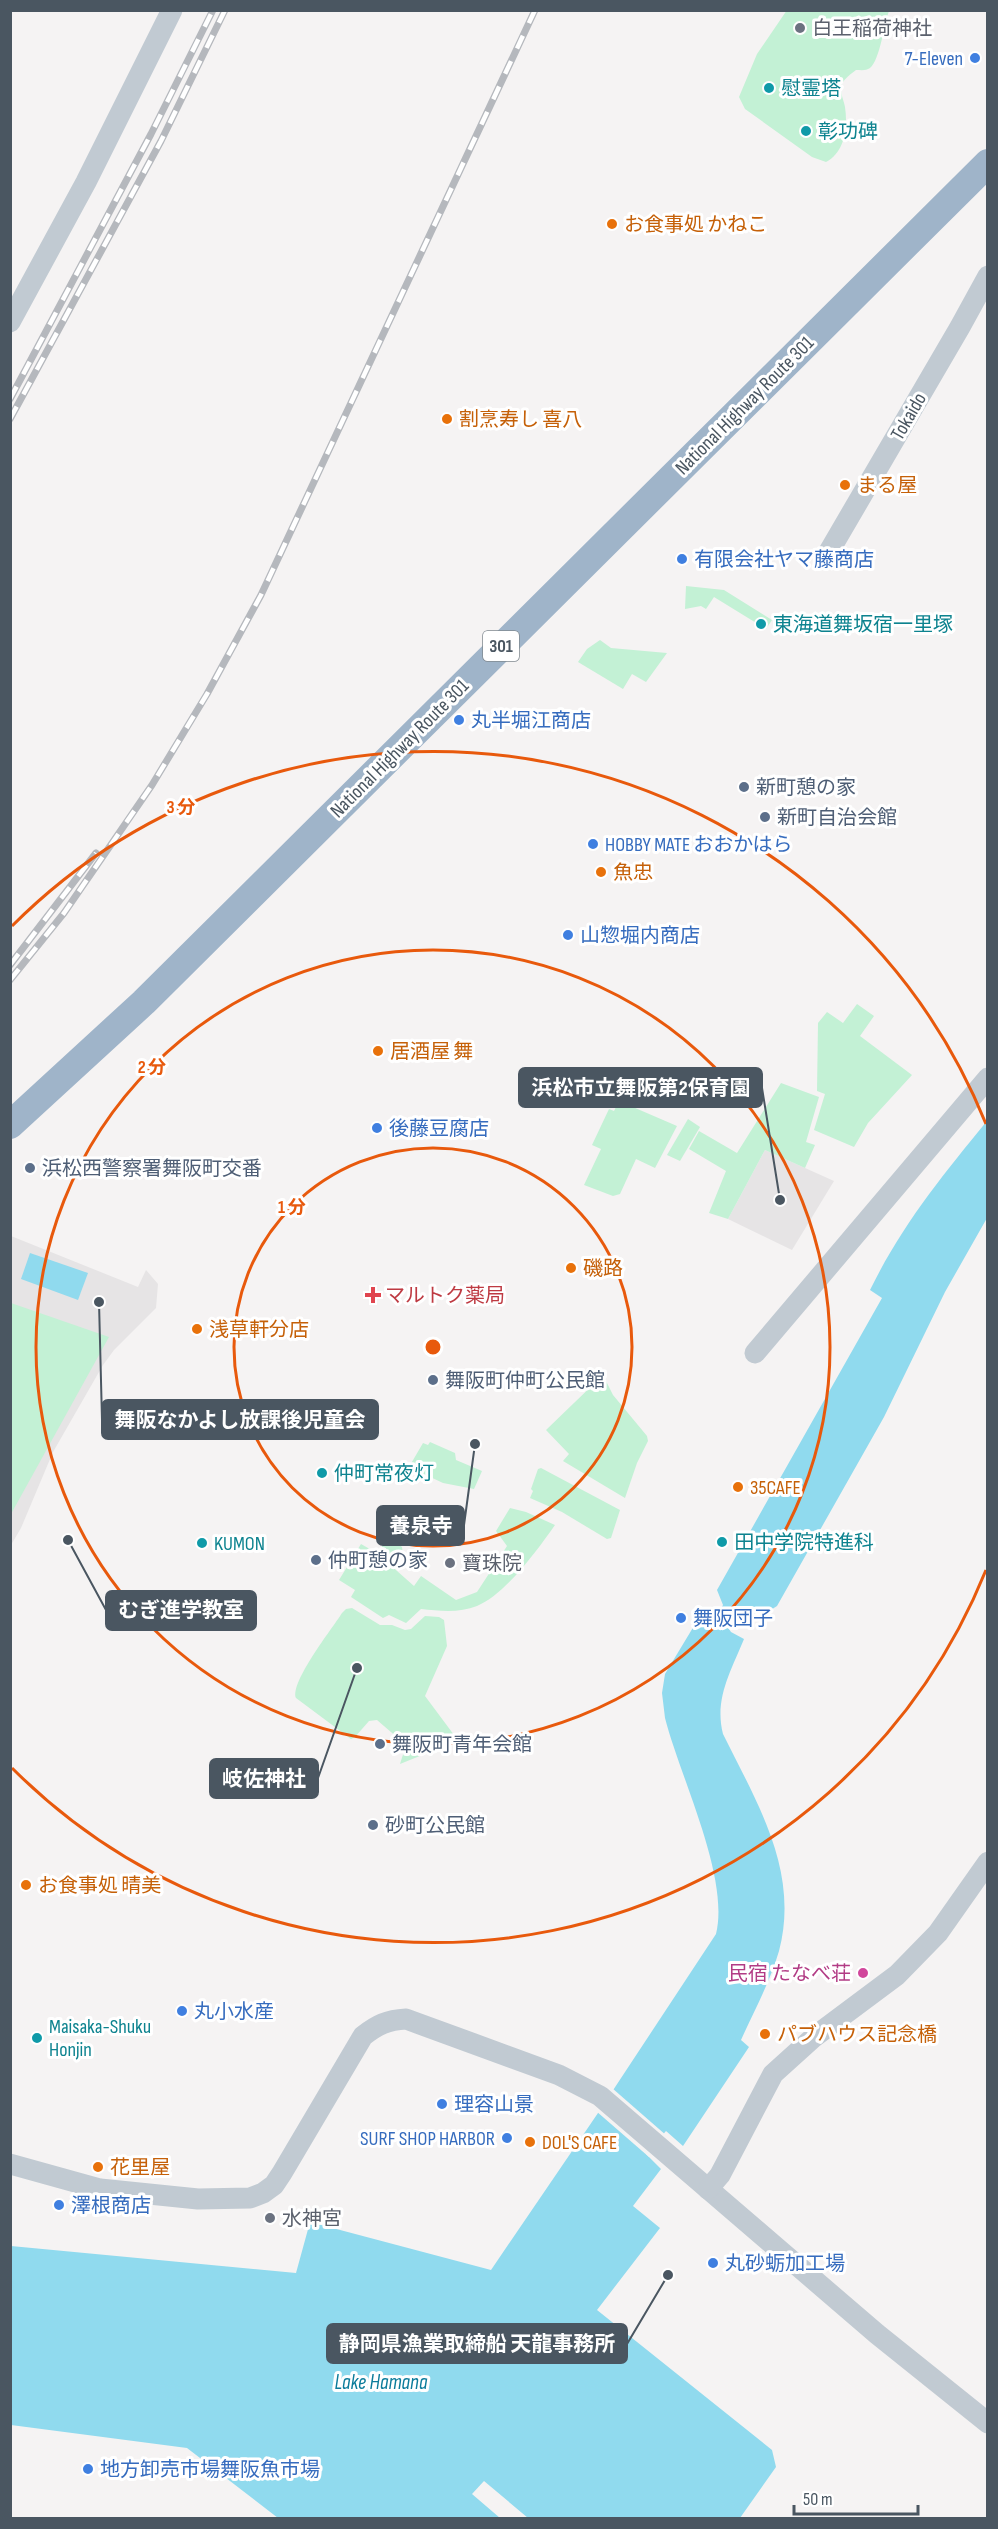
<svg xmlns="http://www.w3.org/2000/svg" width="998" height="2529" viewBox="0 0 998 2529" font-family="'Sofia Sans Condensed','Noto Sans JP',sans-serif">
	<style>
		.education { fill: #e6e4e5 }
		.green { fill: #c3f1d5 }
		.water { fill: #90daee }
		.pier { fill: #f5f3f3 }
		.lines { fill: none; stroke-linecap: round; stroke-linejoin: round }
		.tertiary { stroke: #c1cad2; stroke-width: 21 }
		.trunk { stroke: #9fb4c9; stroke-width: 28 }
		.rail-casing { stroke: #b5b8bd; stroke-width: 7 }
		.rail { stroke: #fff; stroke-width: 4.5; stroke-dasharray: 14; stroke-linecap: butt }
		.ring { fill: none; stroke: #e8590c; stroke-width: 3 }
		.worship-dot { fill: #6b7280; stroke: #fff; stroke-width: 2 }
		.shop-dot { fill: #3f7fe0; stroke: #fff; stroke-width: 2 }
		.culture-dot { fill: #0f9aa8; stroke: #fff; stroke-width: 2 }
		.food-dot { fill: #e8710a; stroke: #fff; stroke-width: 2 }
		.service-dot { fill: #5c6f8a; stroke: #fff; stroke-width: 2 }
		.health-dot { fill: #e0444e; stroke: #fff; stroke-width: 2 }
		.hotel-dot { fill: #d1479c; stroke: #fff; stroke-width: 2 }
		.labels { text-anchor: middle; stroke-width: 6; stroke-linejoin: round; paint-order: stroke }
		.shield { fill: #fff; stroke: #808990; stroke-width: 1.5 }
		.shield-label { font-size: 18px; font-weight: bold; fill: #4a5661 }
		.worship-label { font-size: 20px; fill: #5b616d; stroke: #fff; text-anchor: start }
		.shop-label { font-size: 20px; fill: #366cbe; stroke: #fff; text-anchor: start }
		.culture-label { font-size: 20px; fill: #0d838f; stroke: #fff; text-anchor: start }
		.food-label { font-size: 20px; fill: #c56008; stroke: #fff; text-anchor: start }
		.street-label { font-size: 20px; fill: #4a5661; stroke: #fff }
		.service-label { font-size: 20px; fill: #4e5e75; stroke: #fff; text-anchor: start }
		.health-label { font-size: 20px; fill: #be3a42; stroke: #fff; text-anchor: start }
		.hotel-label { font-size: 20px; fill: #b23c85; stroke: #fff; text-anchor: end }
		.water-label { font-size: 21px; font-style: italic; fill: #0c7c9b; stroke: #fff }
		.centre { fill: #e8590c; stroke: #fff; stroke-width: 3 }
		.ring-label { font-size: 18px; text-anchor: middle; font-weight: bold; fill: #e8590c; stroke: #fff; stroke-width: 6; stroke-linejoin: round; paint-order: stroke }
		.leader { fill: none; stroke: #4a5661; stroke-width: 2 }
		.callout-dot { fill: #4a5661; stroke: #fff; stroke-width: 2 }
		.callout { fill: #4a5661; stroke: #4a5661; stroke-width: 2 }
		.callout-label { font-size: 21px; text-anchor: middle; font-weight: bold; fill: #fff }
	</style>
	<rect width="100%" height="100%" fill="#f5f3f3"/>
	<!-- education -->
	<g class="education">
		<polygon points="765,1150 834,1181 792,1250 728,1219"/>
		<polygon points="11,1236 138,1287 146,1270 158,1284 156,1308 114,1350 103,1365 53,1452 21,1528 11,1545"/>
	</g>
	<!-- green -->
	<g class="green">
		<path d="M787 10 889 11C884 24 880 60 870 68 866 71 861 70 856 70 851 74 845 78 842 84 839 92 844 100 845 107 848 127 845 152 826 162L812 157 745 109 739 97 757 54Z"/>
		<polygon points="686,586 724,590 772,620 766,629 714,597 706,609 701,606 685,609"/>
		<polygon points="600,640 611,648 667,653 646,682 632,674 623,689 578,662 587,649"/>
		<polygon points="857,1004 874,1016 860,1036 912,1075 868,1123 854,1147 814,1130 825,1094 817,1091 818,1023 827,1012 843,1023"/>
		<polygon points="781,1083 819,1097 806,1142 815,1145 805,1168 765,1150 728,1219 709,1213 726,1171 689,1149 699,1131 737,1153"/>
		<polygon points="619,1101 677,1126 655,1168 636,1159 620,1194 613,1196 584,1185 601,1149 592,1145 609,1109 614,1111"/>
		<polygon points="688,1119 700,1127 680,1161 667,1155"/>
		<polygon points="11,1303 109,1337 11,1514 10,1303"/>
		<polygon points="603,1375 613,1395 647,1436 648,1441 637,1463 625,1498 563,1461 569,1454 546,1430"/>
		<polygon points="430,1442 455,1453 456,1460 482,1471 474,1489 443,1483 409,1467 423,1443 428,1445"/>
		<polygon points="541,1468 620,1510 611,1538 607,1539 562,1512 530,1498 533,1491 531,1489 538,1469"/>
		<path d="M510 1508 526 1512 555 1525C538 1549 505 1595 477 1606 460 1613 440 1611 421 1609L406 1623 389 1615 383 1618 351 1597 355 1590 339 1580 361 1544 382 1556V1545L386 1540 392 1539 402 1547 403 1556 396 1563H388L414 1586 421 1576 456 1600 477 1592 507 1546 496 1531Z"/>
		<path d="M352 1608 380 1625H392L405 1630 411 1629 425 1616 439 1617 444 1620 447 1646 425 1696 454 1735 455 1738 452 1743 400 1764 406 1745 377 1720 369 1721 355 1737 351 1739 296 1698C290 1682 332 1629 342 1613L346 1609Z"/>
	</g>
	<!-- water -->
	<g class="water">
		<path d="M987 1121V1218L945 1292 884 1417 777 1606C763 1615 753 1621 738 1613L729 1629 731 1632 744 1639C731 1671 714 1699 723 1734 757 1803 800 1871 779 1951 770 1982 754 2011 741 2040L749 2047 683 2146 666 2131 646 2154 661 2169 633 2206 660 2228 597 2310 772 2450 776 2467 740 2518H528L484 2481 472 2494 500 2518H278L187 2448 11 2425V2246L296 2273 310 2222 491 2270 598 2113 716 1934C730 1877 680 1777 665 1718L662 1693 665 1674 700 1616 713 1623 723 1605 717 1590 882 1298 870 1290C902 1225 942 1176 987 1121Z"/>
		<polygon points="30,1253 88,1273 78,1300 21,1279"/>
	</g>
	<!-- pier -->
	<polygon class="pier" points="612,2088 667,2136 649,2157 596,2111"/>
	<g class="lines">
		<!-- tertiary -->
		<g class="tertiary">
			<polyline points="10,322 86,182 172,10"/>
			<polyline points="827,555 960,327 988,276"/>
			<polyline points="755,1353 988,1078"/>
			<path d="M10 2164 100 2189 198 2199 250 2198 263 2193 274 2185 282 2173 363 2036C377 2025 387 2020 406 2019L559 2075 600 2096 877 2334 988 2423"/>
			<polyline points="708,2189 720,2175 773,2074 814,2037 897,1975 938,1933 988,1862"/>
		</g>
		<!-- trunk -->
		<polyline class="trunk" points="10,1125 144,1002 988,163"/>
		<!-- rail casing -->
		<g class="rail-casing">
			<g id="rail">
				<polyline points="10,399 151,134 213,10"/>
				<polyline points="10,419 161,141 225,10"/>
				<polyline points="10,965 96,853"/>
				<polyline points="10,980 64,913 152,785 207,694 261,595 535,10"/>
			</g>
		</g>
		<!-- rail -->
		<use href="#rail" class="rail"/>
	</g>
	<!-- distance rings -->
	<g class="ring">
		<circle cx="433" cy="1347" r="199"/>
		<circle cx="433" cy="1347" r="397"/>
		<path d="M986 1570A596 596 0 0 1 12 1768M12 926A596 596 0 0 1 986 1124"/>
	</g>
	<!-- markers -->
	<g class="worship-dot">
		<circle cx="800" cy="28" r="6"/>
		<circle cx="450" cy="1563" r="6"/>
		<circle cx="270" cy="2218" r="6"/>
	</g>
	<g class="shop-dot">
		<circle cx="975" cy="58" r="6"/>
		<circle cx="682" cy="559" r="6"/>
		<circle cx="459" cy="720" r="6"/>
		<circle cx="593" cy="844" r="6"/>
		<circle cx="568" cy="935" r="6"/>
		<circle cx="377" cy="1128" r="6"/>
		<circle cx="681" cy="1618" r="6"/>
		<circle cx="182" cy="2011" r="6"/>
		<circle cx="442" cy="2104" r="6"/>
		<circle cx="507" cy="2138" r="6"/>
		<circle cx="59" cy="2205" r="6"/>
		<circle cx="713" cy="2263" r="6"/>
		<circle cx="88" cy="2469" r="6"/>
	</g>
	<g class="culture-dot">
		<circle cx="769" cy="88" r="6"/>
		<circle cx="806" cy="131" r="6"/>
		<circle cx="761" cy="624" r="6"/>
		<circle cx="322" cy="1473" r="6"/>
		<circle cx="722" cy="1542" r="6"/>
		<circle cx="202" cy="1543" r="6"/>
		<circle cx="37" cy="2038" r="6"/>
	</g>
	<g class="food-dot">
		<circle cx="612" cy="224" r="6"/>
		<circle cx="447" cy="419" r="6"/>
		<circle cx="845" cy="485" r="6"/>
		<circle cx="601" cy="872" r="6"/>
		<circle cx="378" cy="1051" r="6"/>
		<circle cx="571" cy="1268" r="6"/>
		<circle cx="197" cy="1329" r="6"/>
		<circle cx="738" cy="1487" r="6"/>
		<circle cx="26" cy="1885" r="6"/>
		<circle cx="765" cy="2034" r="6"/>
		<circle cx="530" cy="2142" r="6"/>
		<circle cx="98" cy="2167" r="6"/>
	</g>
	<g class="service-dot">
		<circle cx="744" cy="787" r="6"/>
		<circle cx="765" cy="817" r="6"/>
		<circle cx="30" cy="1168" r="6"/>
		<circle cx="433" cy="1380" r="6"/>
		<circle cx="316" cy="1560" r="6"/>
		<circle cx="380" cy="1744" r="6"/>
		<circle cx="373" cy="1825" r="6"/>
	</g>
	<path class="health-dot" d="M370 1286h6v6h6v6h-6v6h-6v-6h-6v-6h6z"/>
	<circle class="hotel-dot" cx="863" cy="1973" r="6"/>
	<g class="labels">
		<!-- shield labels -->
		<rect class="shield" x="483" y="631" width="36" height="30" rx="4.5"/>
		<g class="shield-label">
			<text x="501" y="652">301</text>
		</g>
		<!-- worship labels -->
		<g class="worship-label">
			<text x="812" y="35">白王稲荷神社</text>
			<text x="462" y="1570">寶珠院</text>
			<text x="282" y="2225">水神宮</text>
		</g>
		<!-- shop labels -->
		<g class="shop-label">
			<text x="963" y="65" text-anchor="end">7-Eleven</text>
			<text x="694" y="566">有限会社ヤマ藤商店</text>
			<text x="471" y="727">丸半堀江商店</text>
			<text x="605" y="851">HOBBY MATE おおかはら</text>
			<text x="580" y="942">山惣堀内商店</text>
			<text x="389" y="1135">後藤豆腐店</text>
			<text x="693" y="1625">舞阪団子</text>
			<text x="194" y="2018">丸小水産</text>
			<text x="454" y="2111">理容山景</text>
			<text x="495" y="2145" text-anchor="end">SURF SHOP HARBOR</text>
			<text x="71" y="2212">澤根商店</text>
			<text x="725" y="2270">丸砂蛎加工場</text>
			<text x="100" y="2476">地方卸売市場舞阪魚市場</text>
		</g>
		<!-- culture labels -->
		<g class="culture-label">
			<text x="781" y="95">慰霊塔</text>
			<text x="818" y="138">彰功碑</text>
			<text x="773" y="631">東海道舞坂宿一里塚</text>
			<text x="334" y="1480">仲町常夜灯</text>
			<text x="734" y="1549">田中学院特進科</text>
			<text x="214" y="1550">KUMON</text>
			<text x="49" y="2033">Maisaka-Shuku<tspan x="49" dy="23">Honjin</tspan></text>
		</g>
		<!-- food labels -->
		<g class="food-label">
			<text x="624" y="231">お食事処 かねこ</text>
			<text x="459" y="426">割烹寿し 喜八</text>
			<text x="857" y="492">まる屋</text>
			<text x="613" y="879">魚忠</text>
			<text x="390" y="1058">居酒屋 舞</text>
			<text x="583" y="1275">磯路</text>
			<text x="209" y="1336">浅草軒分店</text>
			<text x="750" y="1494">35CAFE</text>
			<text x="38" y="1892">お食事処 晴美</text>
			<text x="777" y="2041">パブハウス記念橋</text>
			<text x="542" y="2149">DOL'S CAFE</text>
			<text x="110" y="2174">花里屋</text>
		</g>
		<!-- street labels -->
		<g class="street-label">
			<text transform="translate(744 405) rotate(-45)" y="7">National Highway Route 301</text>
			<text transform="translate(908 416) rotate(-60)" y="7">Tokaido</text>
			<text transform="translate(399 748) rotate(-45)" y="7">National Highway Route 301</text>
		</g>
		<!-- service labels -->
		<g class="service-label">
			<text x="756" y="794">新町憩の家</text>
			<text x="777" y="824">新町自治会館</text>
			<text x="42" y="1175">浜松西警察署舞阪町交番</text>
			<text x="445" y="1387">舞阪町仲町公民館</text>
			<text x="328" y="1567">仲町憩の家</text>
			<text x="392" y="1751">舞阪町青年会館</text>
			<text x="385" y="1832">砂町公民館</text>
		</g>
		<!-- health labels -->
		<g class="health-label">
			<text x="385" y="1302">マルトク薬局</text>
		</g>
		<!-- hotel labels -->
		<g class="hotel-label">
			<text x="851" y="1980">民宿 たなべ荘</text>
		</g>
		<!-- water labels -->
		<g class="water-label">
			<text x="381" y="2389">Lake Hamana</text>
		</g>
	</g>
	<circle cx="433" cy="1347" r="9" class="centre"/>
	<g class="ring-label">
		<text x="181" y="813">3 分</text>
		<text x="152" y="1073">2 分</text>
		<text x="292" y="1213">1 分</text>
	</g>
	<!-- callouts -->
	<path class="leader" d="M780 1200L762 1088M99 1302L102 1420M475 1444L464 1525M68 1540L106 1610M357 1668L318 1778M668 2275L627 2344"/>
	<g class="callout-dot">
		<circle cx="780" cy="1200" r="6"/>
		<circle cx="99" cy="1302" r="6"/>
		<circle cx="475" cy="1444" r="6"/>
		<circle cx="68" cy="1540" r="6"/>
		<circle cx="357" cy="1668" r="6"/>
		<circle cx="668" cy="2275" r="6"/>
	</g>
	<g class="callout">
		<rect x="519" y="1068" width="243" height="39" rx="6"/>
		<rect x="102" y="1400" width="276" height="39" rx="6"/>
		<rect x="377" y="1506" width="87" height="39" rx="6"/>
		<rect x="106" y="1591" width="150" height="39" rx="6"/>
		<rect x="210" y="1759" width="108" height="39" rx="6"/>
		<rect x="327" y="2324" width="300" height="39" rx="6"/>
	</g>
	<g class="callout-label">
		<text x="641" y="1095">浜松市立舞阪第2保育園</text>
		<text x="240" y="1427">舞阪なかよし放課後児童会</text>
		<text x="421" y="1533">養泉寺</text>
		<text x="181" y="1617">むぎ進学教室</text>
		<text x="264" y="1786">岐佐神社</text>
		<text x="477" y="2351">静岡県漁業取締船 天龍事務所</text>
	</g>
	<!-- border -->
	<rect width="998" height="2529" fill="none" stroke="#4a5661" stroke-width="24"/>
	<!-- scale -->
	<path d="M794 2505v9h124v-9" fill="none" stroke="#4a5661" stroke-width="3"/>
	<text x="803" y="2505" font-size="18" fill="#4a5661" stroke="#ffffff" stroke-width="4.5" paint-order="stroke">50 m</text>
</svg>
